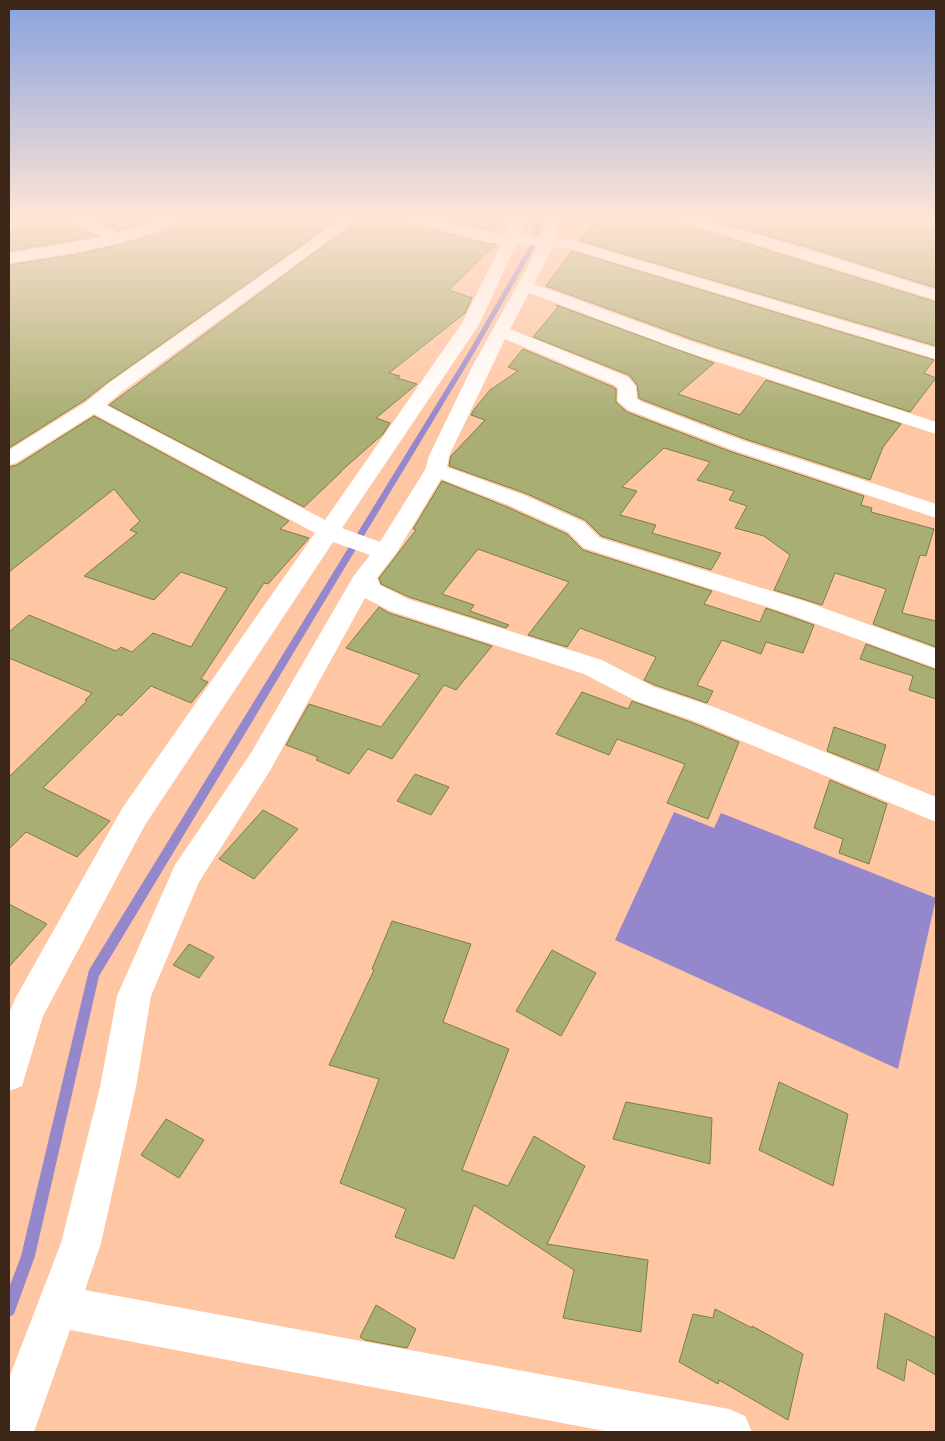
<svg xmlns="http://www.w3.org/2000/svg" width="945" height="1441" viewBox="0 0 945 1441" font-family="Rubik,sans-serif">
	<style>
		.water { fill: #9587cc }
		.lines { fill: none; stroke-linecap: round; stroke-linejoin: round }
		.stream { fill: #9587cc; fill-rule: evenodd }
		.building { fill: #a9ae73; stroke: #7a7f45 }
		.minor { fill: #fff; fill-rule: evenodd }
	</style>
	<rect width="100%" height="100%" fill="#ffc6a3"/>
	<!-- water -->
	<polygon class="water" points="674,812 714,828 721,813 936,898 898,1069 615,940"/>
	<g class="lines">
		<!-- stream -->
		<g class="stream">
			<polygon points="536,218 542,218 539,238 536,240 533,238"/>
			<polygon points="533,243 536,245 474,353 99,976 35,1256 14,1314 9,1317 9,1288 21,1256 89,970 468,353 530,245"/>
		</g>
	</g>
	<!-- building -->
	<g class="building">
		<polygon points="39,218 67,218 70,223 98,236 9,251 9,233"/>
		<polygon points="91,218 156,218 119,231"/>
		<polygon points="180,218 340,218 108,382 85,400 9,448 9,265 73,255 126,243 168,228"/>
		<polygon points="361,218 405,218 409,223 487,244 496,244 449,290 472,298 465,313 389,373 400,376 397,378 417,384 376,418 390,423 383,434 340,472 341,472 304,507 109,405"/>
		<polygon points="436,218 507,218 493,231"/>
		<polygon points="600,218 676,218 679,223 936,302 936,346 580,241 593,224 599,225"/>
		<polygon points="703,218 936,218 936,288 807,247"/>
		<polygon points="572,251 934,360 924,373 936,378 910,412 691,339 546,286"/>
		<polygon points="556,305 714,363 678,394 740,415 766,380 901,424 883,447 870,480 745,439 643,400 639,398 637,385 629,375 533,337 558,307"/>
		<polygon points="523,349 613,387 616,389 616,402 627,412 729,451 864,496 861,505 872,508 871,512 934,529 926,556 920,555 902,613 936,621 936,647 873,624 886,589 835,573 822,605 774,590 790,555 764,536 735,528 747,506 729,500 734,491 697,480 710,462 664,448 622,487 637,491 620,515 656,525 652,533 721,553 711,570 601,536 585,520 525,493 449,466 451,456 485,420 471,415 473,411 490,390 518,371 508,367"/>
		<polygon points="94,416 289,521 280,529 309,538 268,584 264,583 201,679 208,682 191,703 151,686 121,716 118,714 43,788 110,821 77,857 26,832 9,849 9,777 87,701 85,700 92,693 9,658 9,632 29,615 116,651 121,647 132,652 153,633 191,647 227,588 181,572 154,600 84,576 137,533 130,530 140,521 114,489 9,572 9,467 17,465"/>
		<polygon points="442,481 507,507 567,534 583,550 712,591 704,604 760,622 766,608 814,625 803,653 766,642 761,654 722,640 697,685 713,691 707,703 655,685 644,680 656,657 580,628 567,647 528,635 569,582 478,549 442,594 474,605 470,611 509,625 506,628 409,597 381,584 379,578 416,530 413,529"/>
		<polygon points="379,607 389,613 492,646 456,690 444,685 392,759 368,749 349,774 316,760 318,757 286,745 309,704 381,727 420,675 346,648"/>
		<polygon points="866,644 936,670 936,699 909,690 913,676 860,659"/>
		<polygon points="582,692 628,709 632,701 693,723 739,742 708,819 667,803 685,764 617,739 609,755 556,734"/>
		<polygon points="834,727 886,745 878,771 827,751"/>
		<polygon points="415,774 449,787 431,815 397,801"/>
		<polygon points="830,780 887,804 869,864 839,853 843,839 814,828"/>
		<polygon points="263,810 298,829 254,879 219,859"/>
		<polygon points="9,904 47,924 9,967"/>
		<polygon points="392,921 471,944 443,1022 509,1049 462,1170 508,1186 534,1136 585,1166 547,1244 648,1260 641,1332 563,1318 574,1270 474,1205 454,1259 395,1237 406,1209 340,1183 379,1079 329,1065 374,970 372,969"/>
		<polygon points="189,944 214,957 199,978 173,965"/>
		<polygon points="552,950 596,973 561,1036 516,1011"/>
		<polygon points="779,1082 848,1114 833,1186 759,1150"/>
		<polygon points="626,1102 712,1118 710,1164 613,1139"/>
		<polygon points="166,1119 204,1140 179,1178 141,1155"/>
		<polygon points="376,1305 416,1329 407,1348 365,1340 360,1337"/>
		<polygon points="715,1309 752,1328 752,1326 803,1354 788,1420 719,1380 718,1384 679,1362 693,1314 713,1318"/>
		<polygon points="885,1313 936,1338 936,1375 907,1359 904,1381 877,1368"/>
	</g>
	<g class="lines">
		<!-- minor -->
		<g class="minor">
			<path d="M69 218H87L119 233 160 218H178C162 242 41 258 9 263V253L104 237 71 221Z"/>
			<path d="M343 218H359L123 391 106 405 325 520 462 323 502 243 487 242 409 221 407 218H430L487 232 505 234 512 218H526L520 235 542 237 546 218H560L556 238 574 241 936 348V359L568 248 553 247 534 284 690 341 936 422V434L678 349 529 293 510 329 628 377 636 386 637 399 642 402 744 441 936 504V518L730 449 628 410 617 401 618 388 614 385 505 339 449 456 447 467 524 495 584 522 600 538 807 602 936 649V668L789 614 584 548 568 532 508 505 441 479 397 552 377 578 380 585 408 599 602 660 654 687 714 707 936 797V822L694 721 636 701 584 674 390 611 365 598 271 769 199 882 151 996 136 1087 101 1243 85 1290 729 1409 745 1416 752 1432H610L70 1330 34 1432H9V1378L61 1243 100 1087 117 996 175 865 251 753 353 577 370 555 333 542 145 825 43 1016 22 1086 9 1091V1014L15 999 123 807 315 533 94 414 16 463 9 465V450L86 402 109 383ZM516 244 539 246 473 365 429 456 425 470 380 542 342 528 480 323Z"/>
			<polygon points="678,218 698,218 806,249 936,290 936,300 680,221"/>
		</g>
	</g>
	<!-- sky -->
	<linearGradient id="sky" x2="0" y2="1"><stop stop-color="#87a2dd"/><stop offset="0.52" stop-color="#ffe5d6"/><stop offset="1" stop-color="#ffe5d6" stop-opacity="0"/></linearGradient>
	<rect width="945" height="419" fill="url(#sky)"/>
	<!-- border -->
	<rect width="945" height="1441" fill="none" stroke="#3c2618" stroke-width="20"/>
</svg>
